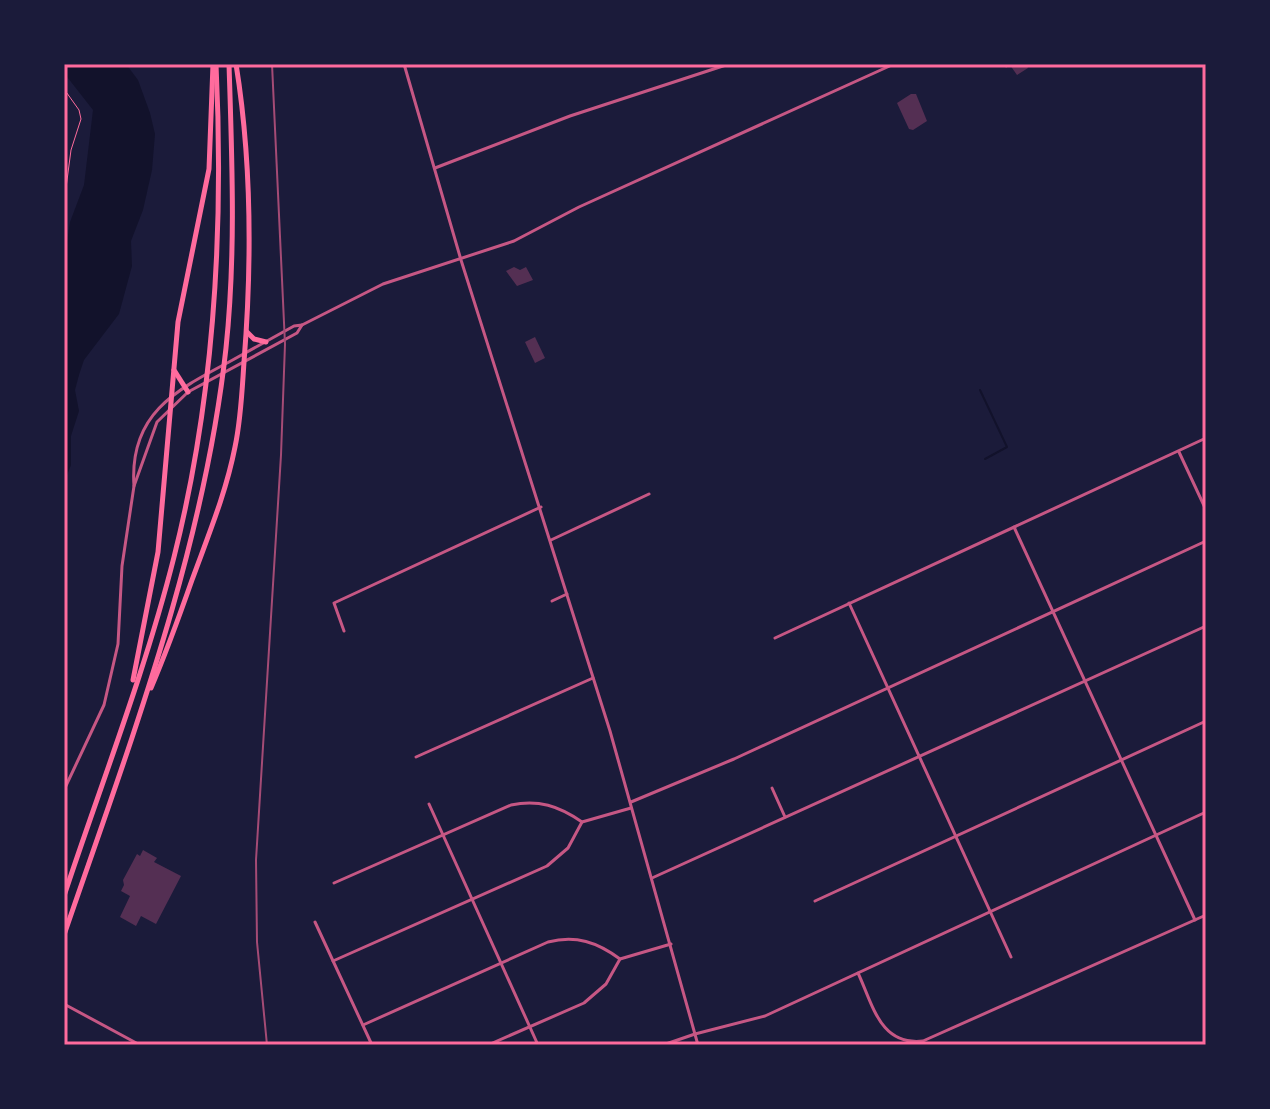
<svg xmlns="http://www.w3.org/2000/svg" width="1270" height="1109" viewBox="0 0 1270 1109" font-family="Karla,sans-serif">
	<style>
		.water { fill: #12122b }
		.lines { fill: none; stroke-linecap: round; stroke-linejoin: round }
		.stream { stroke: #12122b; stroke-width: 2 }
		.building { fill: #542f53 }
		.path { stroke: #ff6b9d; stroke-width: 1 }
		.minor { stroke: #c65784; stroke-width: 3 }
		.tertiary { stroke: #c65784; stroke-width: 3 }
		.motorway { stroke: #ff6b9d; stroke-width: 5 }
		.rail { stroke: #a44b75; stroke-width: 2 }
		.neatline { fill: none; stroke: #ff6b9d; stroke-width: 3 }
	</style>
	<rect width="100%" height="100%" fill="#1b1b3a"/>
	<!-- water -->
	<polygon class="water" points="64,64 126,64 138,80 150,113 155,134 152,170 143,210 131,241 132,266 119,314 84,360 79,375 75,390 79,411 71,436 71,465 64,483 64,262 70,222 84,185 93,110 64,73"/>
	<g class="lines">
		<!-- stream -->
		<polyline class="stream" points="980,390 1007,447 985,459"/>
	</g>
	<!-- building -->
	<g class="building">
		<polygon points="1003,64 1026,64 1028,68 1017,75 1010,65 1006,68"/>
		<polygon points="911,94 916,94 927,121 913,130 909,129 897,103"/>
		<polygon points="514,267 520,270 526,267 533,280 517,286 506,271"/>
		<polygon points="535,337 545,358 535,363 525,342"/>
		<polygon points="143,850 157,858 154,862 181,876 156,924 141,916 136,926 120,917 130,896 121,891 124,885 123,880 137,854 140,856"/>
	</g>
	<g class="lines">
		<!-- path -->
		<polyline class="path" points="64,89 79,110 81,119 71,150 64,203"/>
		<!-- minor -->
		<g class="minor">
			<polyline points="435,168 570,116 729,64"/>
			<polyline points="1179,452 1206,510"/>
			<polyline points="1014,527 1195,920"/>
			<polyline points="551,540 649,494"/>
			<polyline points="552,601 567,594"/>
			<polyline points="849,603 1011,957"/>
			<polyline points="344,631 334,603 541,507"/>
			<polyline points="775,638 1206,438"/>
			<polyline points="416,757 593,678"/>
			<polyline points="772,788 785,817"/>
			<polyline points="631,802 734,759 1206,541"/>
			<polyline points="429,804 538,1045"/>
			<polyline points="652,878 1206,626"/>
			<path d="M334 883 511 805C538 799 559 806 582 822L631 808"/>
			<polyline points="815,901 1206,721"/>
			<polyline points="315,922 372,1045"/>
			<polyline points="333,961 547,866 568,848 582,822"/>
			<path d="M858 973C873 1005 880 1046 923 1041L1206 915"/>
			<polyline points="64,1004 140,1045"/>
			<path d="M363 1025 548 942C576 935 597 942 620 959"/>
			<polyline points="488,1045 584,1003 606,984 620,959 671,944"/>
			<polyline points="663,1045 695,1034"/>
		</g>
		<!-- tertiary -->
		<g class="tertiary">
			<polyline points="404,64 461,260 610,731 698,1045"/>
			<path d="M134 486C129 415 174 391 229 362 251 350 272 338 294 326L302 325 383 284 514 241 579 207 894 64"/>
			<polyline points="64,790 104,705 118,644 122,566 134,486 157,422 188,392 297,333 302,325"/>
			<polyline points="695,1034 765,1016 1206,812"/>
		</g>
		<!-- motorway -->
		<g class="motorway">
			<polyline points="247,332 254,339 266,342"/>
			<polyline points="174,370 188,392"/>
			<polyline points="133,680 158,552 178,322 209,169 213,64"/>
			<path d="M151 688C166 653 179 617 192 580 208 536 226 493 235 447 241 419 242 391 244 362 252 262 252 163 236 64"/>
			<path d="M64 896C101 784 145 672 174 557 215 395 224 230 216 64"/>
			<path d="M64 935C130 743 204 550 226 348 236 253 232 159 229 64"/>
		</g>
		<!-- rail -->
		<polyline class="rail" points="267,1045 257,942 256,860 281,455 285,344 272,64"/>
	</g>
	<!-- border -->
	<rect width="1270" height="1109" fill="none" stroke="#1b1b3a" stroke-width="132"/>
	<rect x="66" y="66" width="1138" height="977" class="neatline"/>
</svg>
